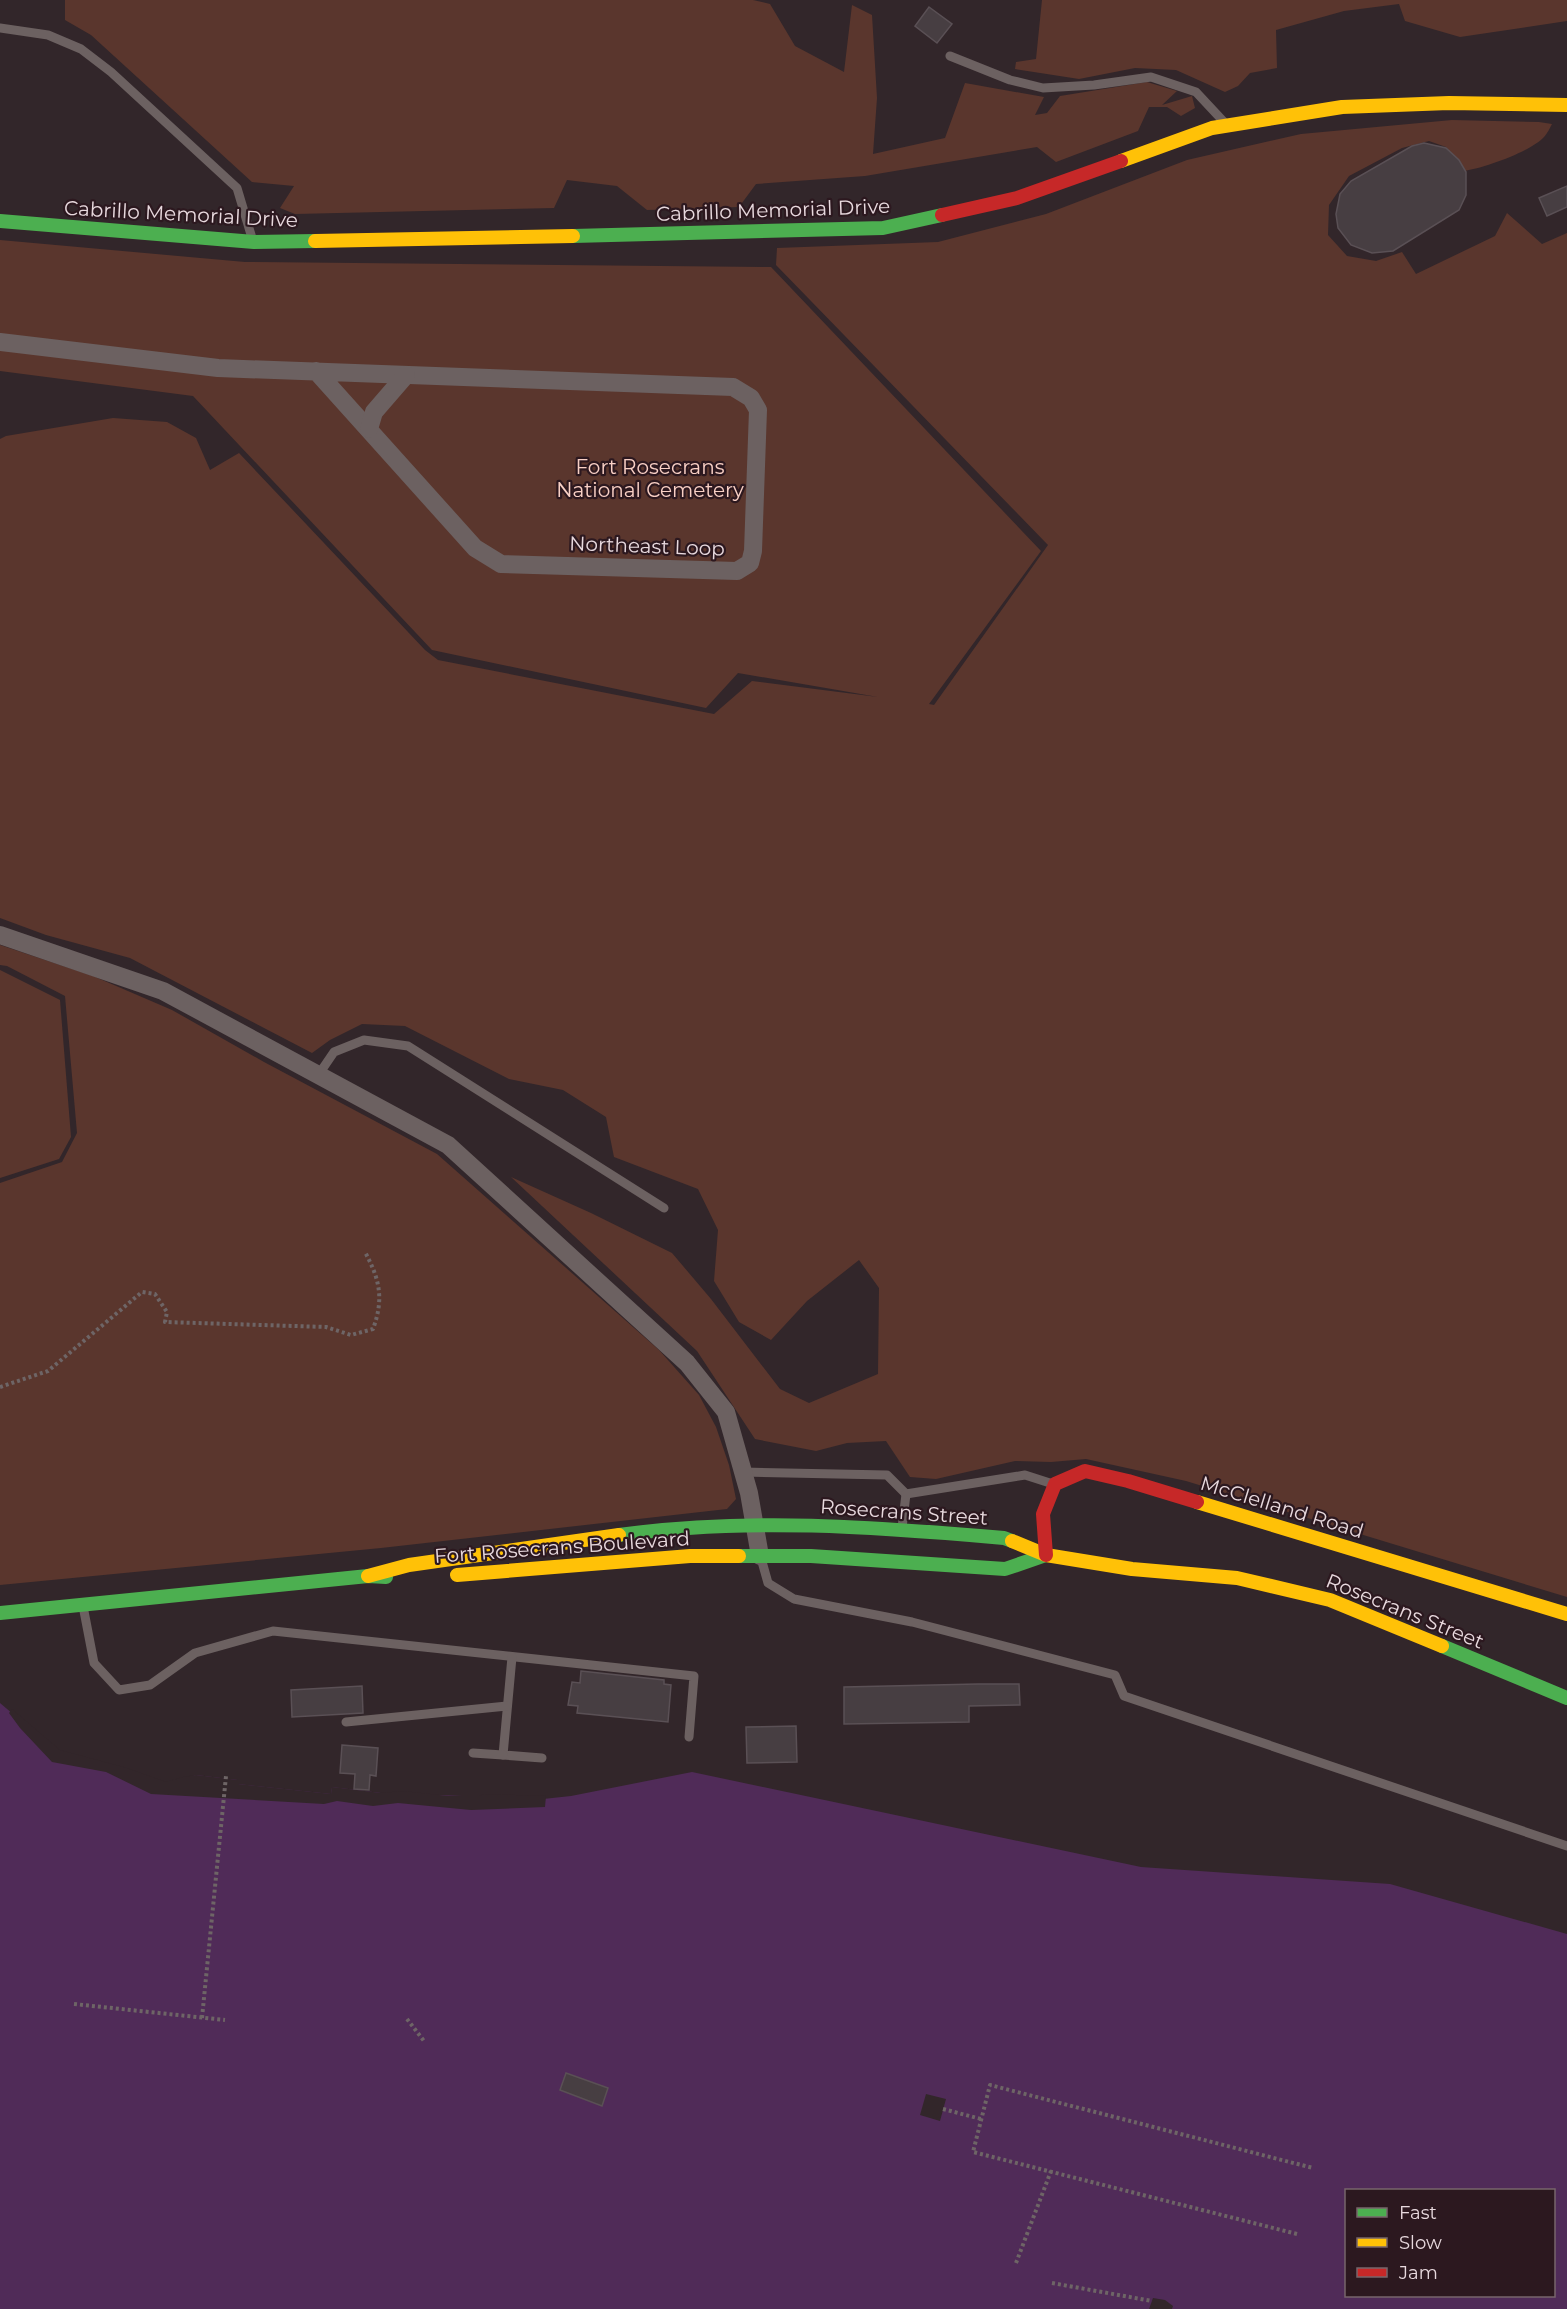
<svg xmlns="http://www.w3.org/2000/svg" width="1567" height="2309" viewBox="0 0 1567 2309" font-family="Montserrat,sans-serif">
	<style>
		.green { fill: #5a362d }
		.water { fill: #502b58; fill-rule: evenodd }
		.pier { fill: #32262a }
		.building { fill: #473e42; stroke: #5a5055; stroke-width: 1.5 }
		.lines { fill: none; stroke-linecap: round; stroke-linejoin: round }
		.path { stroke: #6e6566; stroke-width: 4; stroke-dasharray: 3 3; stroke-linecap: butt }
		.lane { stroke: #6c6161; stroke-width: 9 }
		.street { stroke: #6c6161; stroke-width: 18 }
		.fast { stroke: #4caf50; stroke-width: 14 }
		.slow { stroke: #ffc107; stroke-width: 14 }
		.jam { stroke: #c62828; stroke-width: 14 }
		.labels { text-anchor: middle; stroke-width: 4.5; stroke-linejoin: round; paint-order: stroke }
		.street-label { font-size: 20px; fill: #e8d9de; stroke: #2c181f }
		.park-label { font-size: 20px; fill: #f9d0c5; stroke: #2c181f }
	</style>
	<rect width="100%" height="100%" fill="#32262a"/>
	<!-- green -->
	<g class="green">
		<polygon points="65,0 753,0 770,4 795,46 844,72 852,5 872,15 877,98 873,154 945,138 965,83 1044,97 1035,115 1047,113 1060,96 1147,82 1177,91 1162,105 1192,96 1195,108 1181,116 1167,107 1149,107 1138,131 1056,162 1037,147 865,176 756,184 739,207 647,210 617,186 567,180 554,208 295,214 280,208 294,186 252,182 91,35 65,20"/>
		<polygon points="1042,0 1567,0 1567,21 1460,37 1405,21 1399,4 1344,11 1276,30 1277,68 1250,73 1238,86 1225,92 1176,70 1135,68 1079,79 1015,69 1016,62 1036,59"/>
		<path d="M1452 120 1539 122 1552 124C1550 128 1547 134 1544 137 1530 152 1484 168 1464 171L1446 147 1429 141 1402 148 1349 176 1329 205 1328 235 1347 256 1376 261 1402 252 1416 274 1495 236 1507 213 1542 244 1567 233V1597L1186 1481 1086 1459 1051 1462 1015 1461 936 1479 910 1477 886 1441 847 1443 816 1451 755 1439 697 1351 511 1177 591 1213 672 1253 711 1299 780 1389 809 1403 878 1374 879 1288 859 1260 807 1301 771 1340 739 1322 714 1281 718 1230 698 1189 614 1157 606 1117 563 1090 509 1079 405 1026 362 1024 330 1040 312 1053 130 958 46 935 0 918V439L6 436 113 418 167 422 196 438 210 470 239 453 425 650 438 660 714 714 752 681 878 697 738 673 706 708 432 650 193 396 0 371V240L245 262 771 267 1041 551 929 704 934 705 1048 545 776 265 777 248 938 242 1046 214 1187 160 1301 134Z"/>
		<polygon points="0,945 93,976 172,1010 264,1062 437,1154 659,1350 699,1395 716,1427 729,1465 736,1499 727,1509 381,1548 0,1585 0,1183 62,1162 77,1133 65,996 7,966 0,965"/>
		<polygon points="0,970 60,1000 71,1137 59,1159 0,1178"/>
	</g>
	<!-- water -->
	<path class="water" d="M0 1703 59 1753 166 1785 196 1775 238 1780V1784L331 1794 332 1787 381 1793 543 1799 571 1796 692 1772 1141 1867 1390 1884 1567 1934V2309H0ZM1346 2190H1554V2296H1346Z"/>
	<!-- pier -->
	<g class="pier">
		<polygon points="12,1709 60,1750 127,1768 166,1782 183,1777 196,1775 238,1780 238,1784 331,1794 332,1787 381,1793 403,1791 448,1796 479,1796 484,1794 546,1796 545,1807 471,1810 398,1803 373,1806 337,1801 324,1804 151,1794 106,1772 52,1762 20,1728 9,1713"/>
		<polygon points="926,2094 946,2099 940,2121 920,2115"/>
		<polygon points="1153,2298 1165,2300 1173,2306 1172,2309 1149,2309"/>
	</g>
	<!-- building -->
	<g class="building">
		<polygon points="929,7 952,24 937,43 915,26"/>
		<polygon points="1424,143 1446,148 1459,160 1466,172 1466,195 1459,210 1393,251 1372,253 1351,245 1338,228 1336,214 1340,194 1351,181 1412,146"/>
		<polygon points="1567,186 1567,207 1547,216 1539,198"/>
		<polygon points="581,1671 664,1680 664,1684 671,1685 668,1722 577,1713 578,1706 568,1705 572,1682 580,1683"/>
		<polygon points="978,1684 1019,1684 1020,1705 969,1706 969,1722 844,1724 844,1687"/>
		<polygon points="362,1686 363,1713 292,1717 291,1690"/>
		<polygon points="796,1726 797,1762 747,1763 746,1727"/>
		<polygon points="342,1745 378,1748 376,1776 370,1775 369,1790 354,1789 355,1774 340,1773"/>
		<polygon points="566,2073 608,2088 602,2106 560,2090"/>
	</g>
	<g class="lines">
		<!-- path -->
		<g class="path">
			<path d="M0 1387 48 1371 142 1292 155 1294 167 1312 165 1322 326 1327 351 1335 373 1329C384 1299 380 1280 365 1252"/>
			<polyline points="74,2004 225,2020"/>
			<polyline points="202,2018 226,1776"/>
			<polyline points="407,2019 424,2041"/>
			<polyline points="943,2109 981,2119"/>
			<polyline points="1297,2234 973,2152 990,2085 1313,2168"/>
			<polyline points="1016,2263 1051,2171"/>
			<polyline points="1052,2283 1152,2301"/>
		</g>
		<!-- lane -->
		<g class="lane">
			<polyline points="0,28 48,35 81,49 111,72 237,188 252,238"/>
			<polyline points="950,56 1010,80 1043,88 1094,85 1151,77 1196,92 1224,122"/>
			<polyline points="319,1074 334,1052 364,1040 408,1046 664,1208"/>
			<polyline points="743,1472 887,1475 906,1494"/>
			<polyline points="902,1528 906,1494 1025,1475 1053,1484"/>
			<polyline points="761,1558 768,1583 794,1599 912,1622 1115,1675 1124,1696 1567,1846"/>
			<polyline points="83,1606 94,1663 119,1690 150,1685 195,1653 273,1631 694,1676 689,1737"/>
			<polyline points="512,1657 503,1755 542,1758"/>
			<polyline points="346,1722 507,1706"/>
			<polyline points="473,1753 503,1755"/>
		</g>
		<!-- street -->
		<g class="street">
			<polyline points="0,342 218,368 733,387 751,398 758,410 753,551 750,563 737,571 501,564 475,548 316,371"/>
			<polyline points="369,429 374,412 406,375"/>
			<polyline points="0,935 163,991 448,1145 687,1363 726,1412 749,1493 760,1556"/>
		</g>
		<!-- fast -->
		<g class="fast">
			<polyline points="0,221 254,242 315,241"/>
			<polyline points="573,236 883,228 942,215"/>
			<path d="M619 1535C747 1517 876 1527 1004 1538L1012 1541"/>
			<polyline points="739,1556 811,1556 1005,1569 1046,1555"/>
			<polyline points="0,1613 368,1576 386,1577"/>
			<polyline points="1442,1646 1567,1698"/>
		</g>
		<!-- slow -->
		<g class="slow">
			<polyline points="1121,161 1212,128 1342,107 1449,103 1567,105"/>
			<polyline points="315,241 573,236"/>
			<polyline points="1197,1502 1567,1614"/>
			<polyline points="1012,1541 1046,1555 1132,1569 1237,1578 1330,1600 1442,1646"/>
			<polyline points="457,1575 690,1556 739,1556"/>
			<polyline points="368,1576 409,1565 619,1535"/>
		</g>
		<!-- jam -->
		<g class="jam">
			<polyline points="942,215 1017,198 1121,161"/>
			<polyline points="1046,1555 1043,1514 1055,1484 1085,1471 1128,1481 1197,1502"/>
		</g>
	</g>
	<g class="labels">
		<!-- street labels -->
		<g class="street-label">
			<text transform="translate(773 210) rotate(-2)" y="7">Cabrillo Memorial Drive</text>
			<text transform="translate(181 214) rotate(3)" y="7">Cabrillo Memorial Drive</text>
			<text transform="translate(647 546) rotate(2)" y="7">Northeast Loop</text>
			<text transform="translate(1282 1507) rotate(17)" y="7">McClelland Road</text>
			<text transform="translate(904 1512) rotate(4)" y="7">Rosecrans Street</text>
			<text transform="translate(562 1547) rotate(-4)" y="7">Fort Rosecrans Boulevard</text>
			<text transform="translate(1405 1611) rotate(22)" y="7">Rosecrans Street</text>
		</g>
		<!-- park labels -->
		<g class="park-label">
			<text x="650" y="474">Fort Rosecrans<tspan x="650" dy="23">National Cemetery</tspan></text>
		</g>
	</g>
	<!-- legend -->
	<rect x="1345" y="2189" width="210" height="108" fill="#2c181f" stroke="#77656b" stroke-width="1.5"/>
	<rect x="1357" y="2208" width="30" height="9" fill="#4caf50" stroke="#77656b" stroke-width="1.5"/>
	<text x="1399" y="2219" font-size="18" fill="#e8d9de">Fast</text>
	<rect x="1357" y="2238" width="30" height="9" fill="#ffc107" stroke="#77656b" stroke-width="1.5"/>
	<text x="1399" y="2249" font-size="18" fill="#e8d9de">Slow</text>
	<rect x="1357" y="2268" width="30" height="9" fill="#c62828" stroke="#77656b" stroke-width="1.5"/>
	<text x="1399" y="2279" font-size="18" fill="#e8d9de">Jam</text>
</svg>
